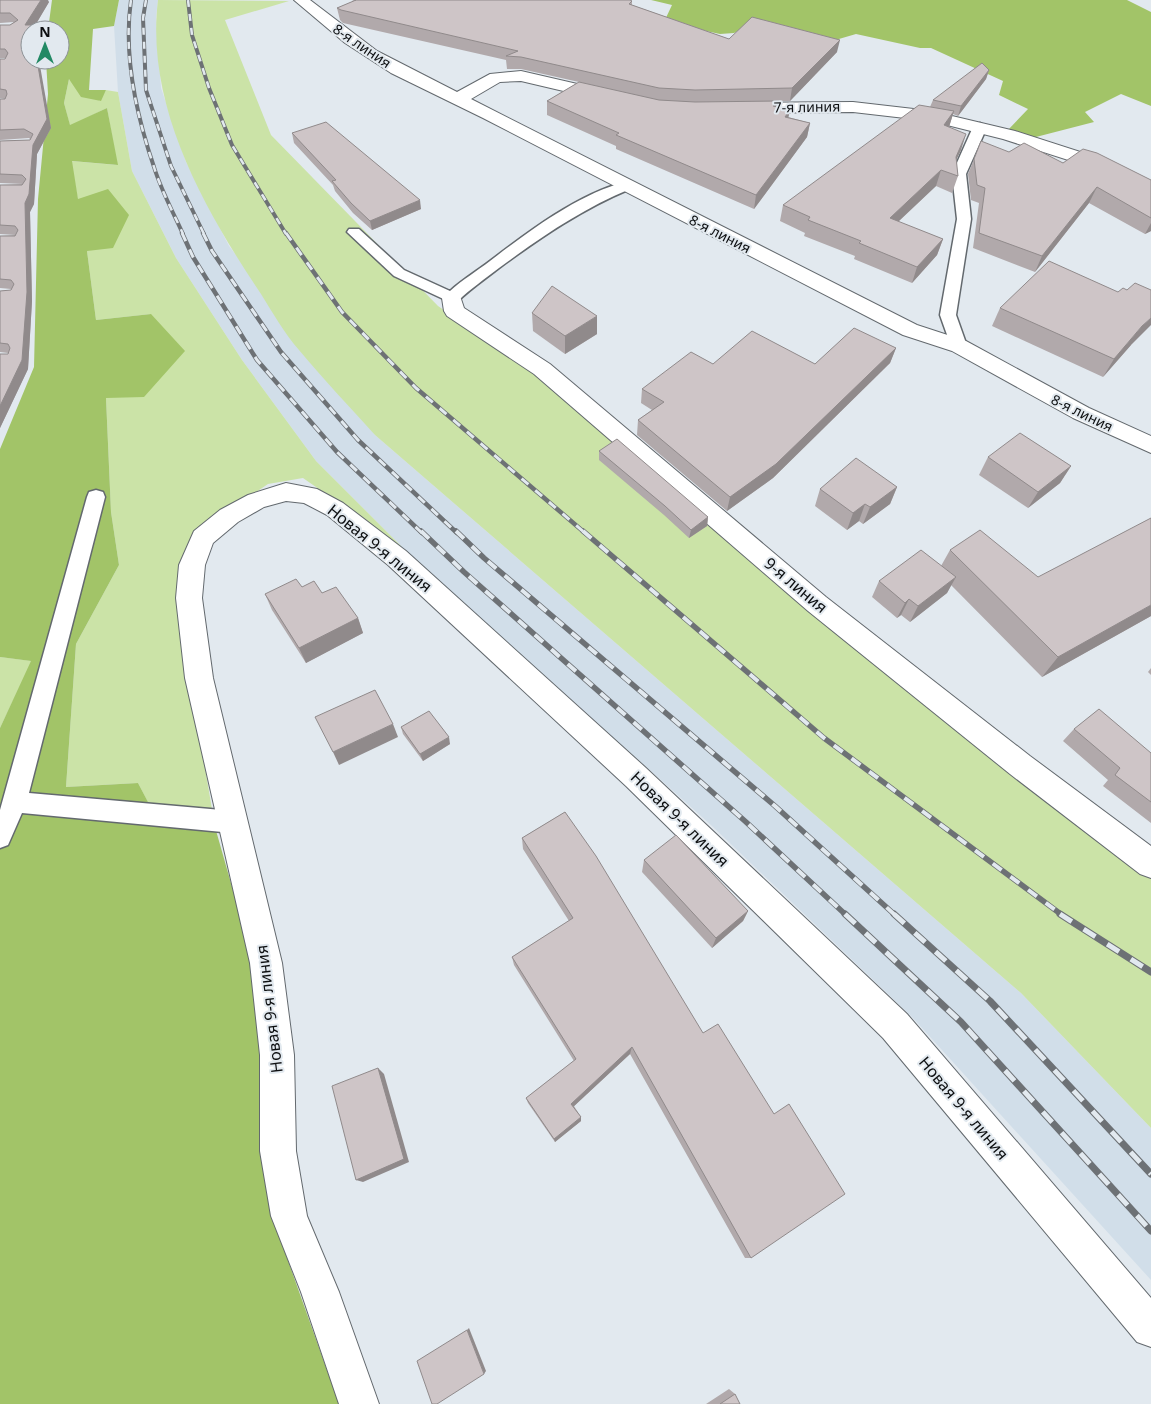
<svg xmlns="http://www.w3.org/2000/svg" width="1151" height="1404" viewBox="0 0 1151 1404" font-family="'Noto Sans',sans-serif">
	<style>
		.built { fill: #d1dee9 }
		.green { fill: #cbe3a7 }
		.forest { fill: #a2c468 }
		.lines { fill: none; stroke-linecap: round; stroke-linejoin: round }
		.service-casing { stroke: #63696e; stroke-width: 3 }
		.minor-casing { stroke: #63696e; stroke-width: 2 }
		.service { fill: #fff; fill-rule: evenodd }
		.minor { fill: #fff; fill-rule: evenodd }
		.rail-far3-casing { stroke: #6d7175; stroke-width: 4 }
		.rail-far2-casing { stroke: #6d7175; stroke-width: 4.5 }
		.rail-far1-casing { stroke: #6d7175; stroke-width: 5.5 }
		.rail-casing { stroke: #6d7175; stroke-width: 7 }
		.rail-far3 { stroke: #e2e9ef; stroke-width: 2.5; stroke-dasharray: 7; stroke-linecap: butt }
		.rail-far2 { stroke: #e2e9ef; stroke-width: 3; stroke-dasharray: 9; stroke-linecap: butt }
		.rail-far1 { stroke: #e2e9ef; stroke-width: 4; stroke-dasharray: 11; stroke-linecap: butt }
		.rail { stroke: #e2e9ef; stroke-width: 5; stroke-dasharray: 14; stroke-linecap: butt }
		.wall { fill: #b1a9ab }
		.shaded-wall { fill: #908a8b }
		.building { fill: #cec5c7; stroke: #908a8b }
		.labels { text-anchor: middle; stroke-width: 4; stroke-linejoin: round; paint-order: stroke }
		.far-street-label { font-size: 14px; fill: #0d0f11; stroke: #e2e9ef }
		.street-label { font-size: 16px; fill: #0d0f11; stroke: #e2e9ef }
	</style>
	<rect width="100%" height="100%" fill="#e2e9ef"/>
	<!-- built -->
	<polygon class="built" points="119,0 158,0 156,17 161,88 186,162 229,246 375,435 1021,993 1151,1128 1151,1280 912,1017 712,826 402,547 316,461 242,360 176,258 132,171 118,92 114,26"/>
	<!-- green -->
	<g class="green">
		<path d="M158 0 289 1 225 20 271 135 438 306 543 378 1151 873V1128L1021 993 375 435C350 407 323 379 299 350 284 333 273 313 261 294 204 209 145 106 158 0Z"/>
		<polygon points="69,79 100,101 106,90 118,92 132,171 176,258 242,360 316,461 402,547 303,478 268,484 197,532 190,679 215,827 159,824 138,783 66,787 76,644 119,565 111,512 106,398 151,314 96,320 87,251 71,161 117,165 107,108 70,126 64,103"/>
		<polygon points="0,657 32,661 0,728"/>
	</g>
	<!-- forest -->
	<g class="forest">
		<polygon points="52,0 119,0 114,26 93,29 89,90 106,90 101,101 81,97 69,79 64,103 70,125 107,108 118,165 72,161 78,199 108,189 129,215 113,248 87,251 96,320 151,314 185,351 144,397 106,398 111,512 119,565 76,644 66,787 138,783 159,823 215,827 254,964 275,1224 339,1404 0,1404 0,728 31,661 0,657 0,449 34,367 38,199 48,94 46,60 60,60 60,30 48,30"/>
		<polygon points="651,0 1127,0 1151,12 1151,106 1121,94 1085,112 1094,122 1032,138 1008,130 1028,109 999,95 1003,81 931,48 920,48 856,34 832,41 758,21 734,33 720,34 664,22 672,5"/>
	</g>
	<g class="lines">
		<!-- service casing -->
		<g class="service-casing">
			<g id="service">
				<polygon points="980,123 987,127 966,174 971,219 956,315 967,346 965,350 959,351 953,350 951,346 940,315 957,219 952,174 973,127"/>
				<path d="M625 182 630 183 632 186 630 189C582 209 541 237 499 268 485 279 470 289 458 301L452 303 394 276 347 232 349 229H359L404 270 450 291C462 280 477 271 490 261 528 232 578 194 625 182Z"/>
				<polygon points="96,490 103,492 105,497 29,793 233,811 241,815 244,822 241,829 233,833 22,813 8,845 0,848 0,810 87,497 89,492"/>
			</g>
		</g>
		<!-- minor casing -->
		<g class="minor-casing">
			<g id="minor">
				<polygon points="294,0 310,0 377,51 457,92 490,74 521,71 612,92 614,96 612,100 606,101 521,81 500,82 471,99 917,325 966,341 1089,408 1151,436 1151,453 1073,418 952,351 903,335 483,118 391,73 345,43"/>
				<polygon points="853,102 931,111 1015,131 1102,159 1151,185 1151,198 1090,167 1003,139 931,121 853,112 743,113 737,112 735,108 737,104 743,103"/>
				<polygon points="452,292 459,293 464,308 550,364 826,597 1030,756 1151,846 1151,878 1140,874 1010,774 808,611 534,374 447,316 444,311 442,298 445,293"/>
				<polygon points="286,483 317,489 343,503 406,551 646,768 907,1014 1151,1298 1151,1347 1137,1342 883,1038 626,786 388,565 327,515 304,503 286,501 264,507 238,522 213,543 205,565 202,598 213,678 282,963 294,1055 296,1151 307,1216 339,1292 379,1404 339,1404 301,1292 271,1216 260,1151 260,1055 250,963 185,678 176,598 179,565 194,531 220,510 248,495"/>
			</g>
		</g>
		<!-- service -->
		<use href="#service" class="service"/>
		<!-- minor -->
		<use href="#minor" class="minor"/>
		<!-- rail-far3 casing -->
		<g class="rail-far3-casing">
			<g id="rail-far3">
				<path d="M131 0C123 56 136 114 154 167 161 190 173 212 183 234"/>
				<polyline points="146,0 143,18 146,90 171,166 204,234"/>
				<polyline points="188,0 192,35 209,88 232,145 286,234"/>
			</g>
		</g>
		<!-- rail-far2 casing -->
		<g class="rail-far2-casing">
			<g id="rail-far2">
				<polyline points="182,233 193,257 257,360 337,452 422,533"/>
				<polyline points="203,233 212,251 281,352 358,440 457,533"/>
				<polyline points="286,233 342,312 416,388 585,533"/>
			</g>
		</g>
		<!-- rail-far1 casing -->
		<g class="rail-far1-casing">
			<g id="rail-far1">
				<polyline points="421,531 464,572 746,822 846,915"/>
				<polyline points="456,531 484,558 775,806 895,915"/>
				<polyline points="583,531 824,738 1062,915"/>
			</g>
		</g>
		<!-- rail casing -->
		<g class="rail-casing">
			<g id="rail">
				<polyline points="845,914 961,1022 1151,1231"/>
				<polyline points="894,914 990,1001 1151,1174"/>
				<polyline points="1060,914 1151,972"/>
			</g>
		</g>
		<!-- rail-far3 -->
		<use href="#rail-far3" class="rail-far3"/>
		<!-- rail-far2 -->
		<use href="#rail-far2" class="rail-far2"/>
		<!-- rail-far1 -->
		<use href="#rail-far1" class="rail-far1"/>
		<!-- rail -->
		<use href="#rail" class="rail"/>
	</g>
	<!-- wall -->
	<g class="wall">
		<polygon points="0,0 49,2 33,29 33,30 30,30 51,128 37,154 34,204 30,212 32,301 28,369 0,428 0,354 8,354 8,353 0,352 0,291 11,290 11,289 0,288 0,236 15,235 0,234 0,185 23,184 0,183 0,141 30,140 30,139 29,138 0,140 0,99 5,98 0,98 0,59 5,59 5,58 0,58 0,25 10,25 14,22 0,23"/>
		<polygon points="352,0 630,0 632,1 632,5 729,39 837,52 790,101 779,101 778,107 790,110 788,117 810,123 807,137 754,209 616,149 616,146 547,115 547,101 579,82 521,69 507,69 506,60 343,23 340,20 337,8 354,1"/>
		<polygon points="989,70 986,79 958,116 953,114 949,127 961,150 956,160 958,176 952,193 936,186 898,222 943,239 937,255 912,283 854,259 855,256 804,236 805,233 780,221 783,205 930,107 933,100"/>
		<polygon points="292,133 421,209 372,230 353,213 335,191 333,185 294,143"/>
		<polygon points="1009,152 1151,180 1151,231 1145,234 1089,203 1035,272 973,248 979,203 971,200 968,174 974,159"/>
		<polygon points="1000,308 1131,345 1103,377 992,326"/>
		<polygon points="532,313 597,334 565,354 533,331"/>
		<polygon points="896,348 890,363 773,478 727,511 637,435 638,420 652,410 641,403 642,389 713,364 815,364"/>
		<polygon points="599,451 708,517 707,526 689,538 664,515 599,460"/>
		<polygon points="988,457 1071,466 1060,483 1028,508 979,475"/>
		<polygon points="897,487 890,504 863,524 859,521 847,530 815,506 820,489"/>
		<polygon points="950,550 1038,577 1151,616 1042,677 951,585 947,593 910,622 901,615 897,618 872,597 879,581 941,566"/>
		<polygon points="302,587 358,618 363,633 306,663 272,610 265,594"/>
		<polygon points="1151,668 1151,675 1148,672"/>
		<polygon points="401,727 450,744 423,761 403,734"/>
		<polygon points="1074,729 1151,753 1151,823 1103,786 1108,780 1063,741"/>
		<polygon points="565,812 751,1258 745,1258 630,1054 574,1106 581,1117 581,1121 555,1142 528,1103 526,1098 574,1061 514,965 512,957 569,921 523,849 522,838"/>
		<polygon points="644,860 748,911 743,921 712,948 642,872"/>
		<polygon points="729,1389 735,1394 740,1404 706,1404"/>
	</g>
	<!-- shaded-wall -->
	<g class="shaded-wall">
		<polygon points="41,0 48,0 49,2 33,29 33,30 30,30 25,25"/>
		<polygon points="840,40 837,52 790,101 792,88"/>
		<polygon points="37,60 39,60 51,128 37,154 34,204 30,212 32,301 28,369 0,428 0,406 22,360 25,203 33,145"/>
		<polygon points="989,70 986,79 958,116 961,106"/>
		<polygon points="779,101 776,115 773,106"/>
		<polygon points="790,110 787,124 785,117"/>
		<polygon points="954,111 949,127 944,125"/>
		<polygon points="810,123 807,137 754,209 756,195"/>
		<polygon points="966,134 961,150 950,173 956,157"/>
		<polygon points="941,170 936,186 885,234 890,218"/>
		<polygon points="1097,187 1089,203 1035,272 1042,256"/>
		<polygon points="420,200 421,209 372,230 370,221"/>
		<polygon points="1151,223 1151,231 1145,234"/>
		<polygon points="943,239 937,255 912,283 917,267"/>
		<polygon points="597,316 597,334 565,354 565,336"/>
		<polygon points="1151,318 1151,325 1131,345 1103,377 1114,359 1142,326"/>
		<polygon points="896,348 890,363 773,478 727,511 730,497"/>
		<polygon points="1071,466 1060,483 1028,508 1038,492"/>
		<polygon points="897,487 890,504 863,524 870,507"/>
		<polygon points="865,504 859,521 847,530 853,513"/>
		<polygon points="708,517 707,526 689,538 691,530"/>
		<polygon points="956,577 947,593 910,622 918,606"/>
		<polygon points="909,599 901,615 897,618 905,603"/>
		<polygon points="1151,605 1151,616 1042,677 1058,657"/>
		<polygon points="358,618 363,633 306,663 299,648"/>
		<polygon points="393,724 398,737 339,765 333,752"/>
		<polygon points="449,737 450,744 423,761 420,754"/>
		<polygon points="748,911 743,921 712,948 716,938"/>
		<polygon points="632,1047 630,1054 572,1108 571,1104"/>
		<polygon points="378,1068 384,1074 409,1162 363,1182 356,1180"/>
		<polygon points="581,1117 581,1121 555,1142 554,1139"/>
		<polygon points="469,1328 486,1371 484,1374 467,1330"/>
	</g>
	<!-- building -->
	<g class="building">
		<polygon points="0,0 41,0 25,25 31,25 32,30 30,30 30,60 37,60 47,119 33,145 29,194 25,203 27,292 22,360 0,406 0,354 8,354 10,348 8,344 0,343 0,291 11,290 14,284 11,280 0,279 0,236 15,236 18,230 15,226 0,225 0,185 22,185 26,179 22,175 0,174 0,141 30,140 33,134 24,129 0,130 0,99 5,99 7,94 6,90 0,89 0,59 5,59 8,53 5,49 0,49 0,25 10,25 18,20 10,13 0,13"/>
		<polygon points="355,0 630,0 632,1 629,4 729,39 752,17 840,40 792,88 695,90 659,88 521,57 506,56 518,51 341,10 337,8 356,0"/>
		<polygon points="982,63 989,70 961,106 933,100"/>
		<polygon points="579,82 659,100 695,102 779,101 773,106 790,110 785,117 810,123 756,195 616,135 619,133 547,101"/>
		<polygon points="919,105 954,111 944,125 966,134 956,157 958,176 941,170 890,218 943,239 917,267 859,243 861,241 808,220 810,217 783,205"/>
		<polygon points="326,122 420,200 370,221 351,203 332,181 336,180 292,133"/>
		<polygon points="981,141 1009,152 1024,143 1063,163 1083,149 1097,153 1151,180 1151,218 1097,187 1042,256 979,233 985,188 977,185 974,159"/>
		<polygon points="1049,261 1118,292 1123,288 1127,290 1135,283 1151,290 1151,318 1142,326 1114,359 1000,308"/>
		<polygon points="552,286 597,316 565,336 532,313"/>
		<polygon points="854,328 896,348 776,464 730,497 638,420 664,402 642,389 691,352 713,364 752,331 815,364"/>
		<polygon points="1020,433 1071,466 1038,492 988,457"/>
		<polygon points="617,439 708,517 691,530 665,506 599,451"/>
		<polygon points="856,458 897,487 870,507 865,504 853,513 820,489"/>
		<polygon points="1151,518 1151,605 1058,657 950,550 980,530 1038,577"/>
		<polygon points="921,550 956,577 918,606 909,599 905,603 879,581"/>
		<polygon points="296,579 302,587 314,581 322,593 336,587 358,618 299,648 265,594"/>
		<polygon points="375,690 393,724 333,752 315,717"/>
		<polygon points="1099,709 1151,753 1151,802 1115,775 1120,768 1074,729"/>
		<polygon points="429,711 449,737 420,754 401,727"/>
		<polygon points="565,812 596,856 703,1033 718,1024 774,1114 789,1104 845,1194 751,1258 632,1047 571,1104 581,1117 554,1139 526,1098 576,1059 512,957 573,918 522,838"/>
		<polygon points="676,835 748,911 716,938 644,860"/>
		<polygon points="378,1068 404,1159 356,1180 332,1086"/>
		<polygon points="467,1330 484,1374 437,1404 432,1404 417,1361"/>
		<polygon points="735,1394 740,1404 720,1404"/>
	</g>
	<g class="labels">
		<!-- far-street labels -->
		<g class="far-street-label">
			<text transform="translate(362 46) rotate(34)" y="5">8-я линия</text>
			<text transform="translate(807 107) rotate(-1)" y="5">7-я линия</text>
			<text transform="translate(720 234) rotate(27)" y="5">8-я линия</text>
			<text transform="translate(1082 413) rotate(26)" y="5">8-я линия</text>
		</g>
		<!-- street labels -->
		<g class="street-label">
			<text transform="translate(380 548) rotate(39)" y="6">Новая 9-я линия</text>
			<text transform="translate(796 585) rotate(40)" y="6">9-я линия</text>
			<text transform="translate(680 819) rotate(44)" y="6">Новая 9-я линия</text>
			<text transform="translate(269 1009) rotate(-97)" y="6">Новая 9-я линия</text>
			<text transform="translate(964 1108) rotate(50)" y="6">Новая 9-я линия</text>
		</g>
	</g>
	<!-- north arrow -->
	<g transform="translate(45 45)"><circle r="24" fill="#e2e9ef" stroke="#8d9296"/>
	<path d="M0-4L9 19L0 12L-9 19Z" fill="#228964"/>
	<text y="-8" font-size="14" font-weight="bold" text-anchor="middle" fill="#0d0f11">N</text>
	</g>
</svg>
